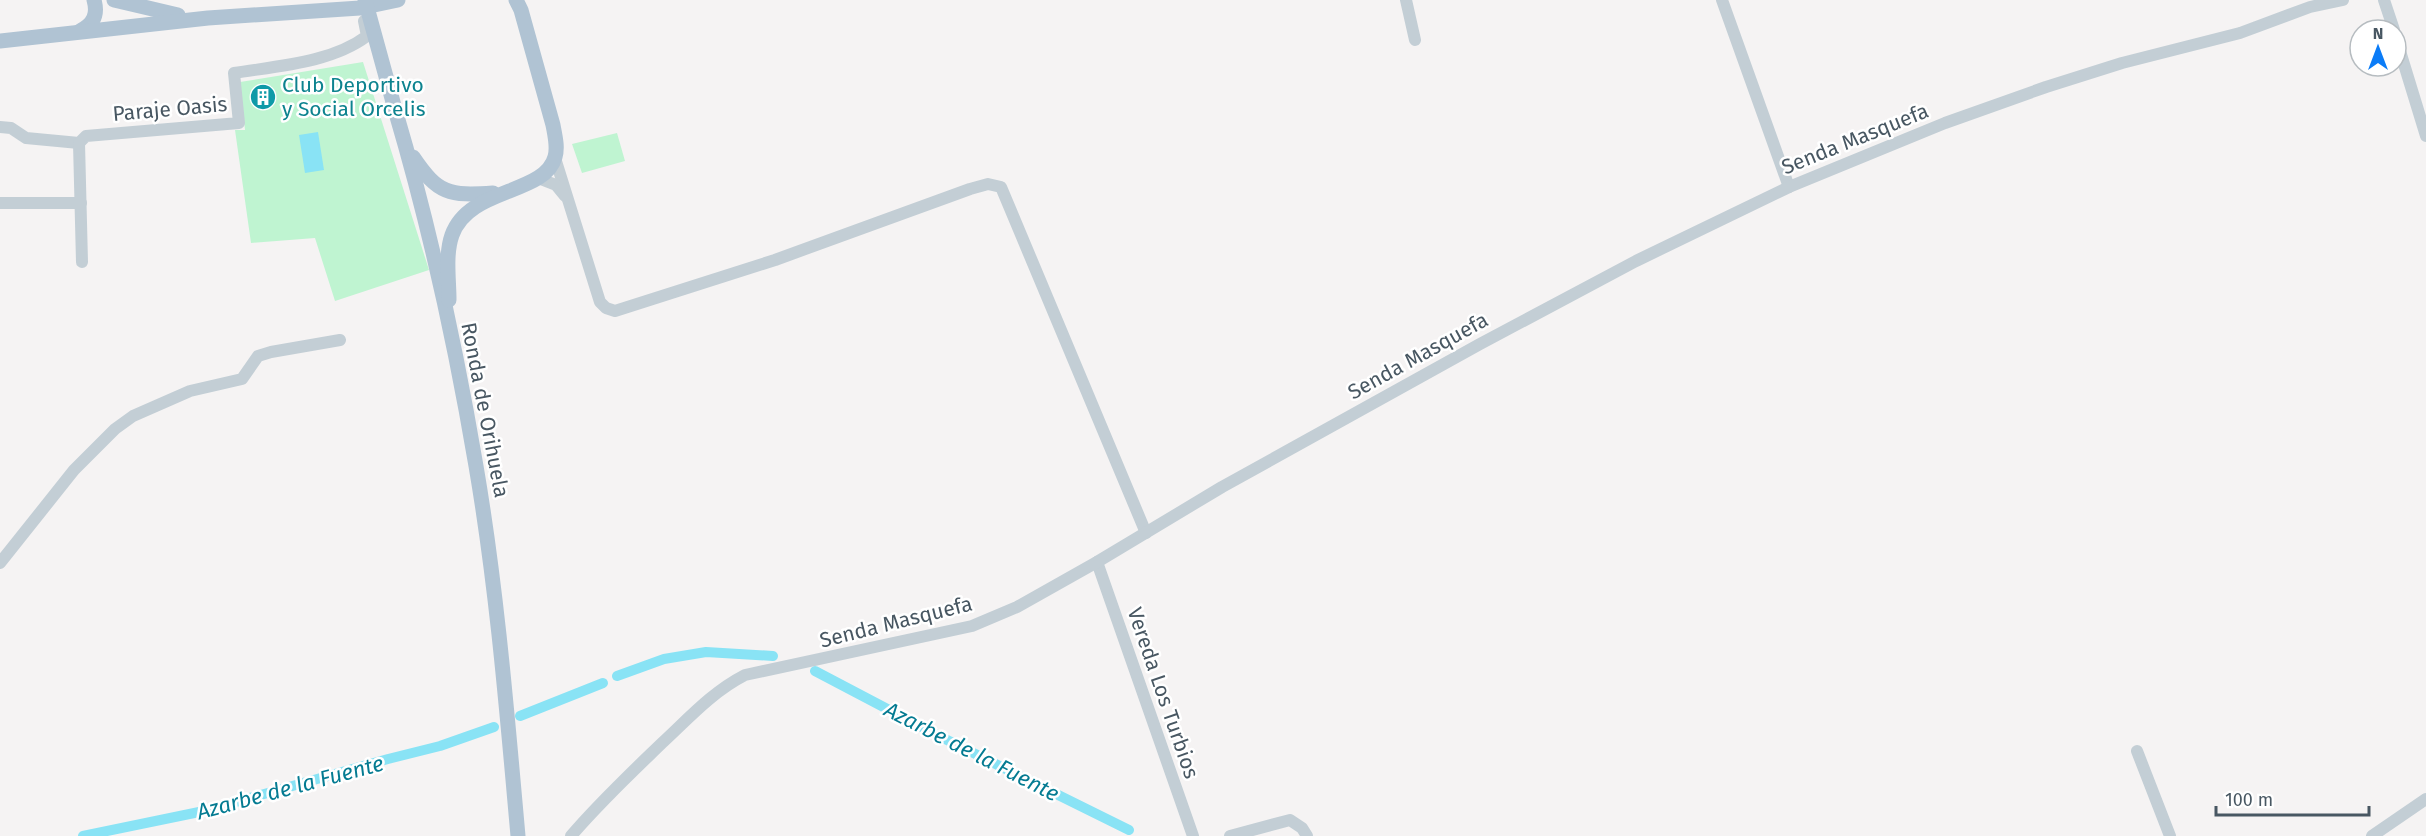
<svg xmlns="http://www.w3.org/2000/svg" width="2426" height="836" viewBox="0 0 2426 836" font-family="'Fira Sans',sans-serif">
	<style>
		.garden { fill: #bff4d1 }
		.water { fill: #89e3f5 }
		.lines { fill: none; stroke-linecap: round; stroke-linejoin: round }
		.canal { stroke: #89e3f5; stroke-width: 10 }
		.minor { stroke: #c3ced5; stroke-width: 12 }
		.major { stroke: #b0c3d3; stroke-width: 15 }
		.major-bridge { stroke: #b0c3d3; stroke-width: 15 }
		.labels { text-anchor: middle; stroke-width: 5; stroke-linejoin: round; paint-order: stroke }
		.culture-label { font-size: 21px; fill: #0d838f; stroke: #fff; text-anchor: start }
		.street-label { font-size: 21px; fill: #485762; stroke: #fff }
		.water-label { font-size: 22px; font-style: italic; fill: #047b92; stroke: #fff }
	</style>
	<rect width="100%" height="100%" fill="#f5f3f3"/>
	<!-- garden -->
	<g class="garden">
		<polygon points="363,62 429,270 335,301 315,238 251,243 235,130 245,130 240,82"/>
		<polygon points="617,133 625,161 582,173 572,144"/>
	</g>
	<!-- water -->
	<polygon class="water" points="318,132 324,170 305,173 299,135"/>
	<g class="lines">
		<!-- canal -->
		<g class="canal">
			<polyline points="815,671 933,733 1129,830"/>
			<polyline points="617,676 664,659 706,652 773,656"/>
			<polyline points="520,716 603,683"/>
			<polyline points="83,836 204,811 388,759 440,746 494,727"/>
		</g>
		<!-- minor -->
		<g class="minor">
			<polyline points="1406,0 1415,40"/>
			<polyline points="1722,0 1789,187"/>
			<polyline points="2384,0 2394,30"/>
			<polyline points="2396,38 2426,136"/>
			<path d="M0 127 11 128 26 138 79 143 86 136 239 123 234 73C277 66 331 63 367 36L364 21"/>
			<polyline points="79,143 82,262"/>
			<polyline points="555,158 600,302 606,308 615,311 775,260 970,189 988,184 1001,187 1146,533"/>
			<polyline points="538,178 556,185 565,196"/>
			<polyline points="0,203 81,203"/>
			<polyline points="1097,562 1193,836"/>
			<polyline points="0,563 74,470 115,429 133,416 190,391 242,379 258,356 271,352 340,340"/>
			<polyline points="2137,751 2170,836"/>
			<path d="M571 836C599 803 631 773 662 743 689 718 712 692 745 675L972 626 1017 607 1097 562 1222 487 1480 344 1636 261 1789 187 1945 123 2046 87 2122 63 2240 33 2310 7 2343 0"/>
			<polyline points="1230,836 1290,820 1302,828 1307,836"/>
			<polyline points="2372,836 2426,799"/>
		</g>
		<!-- major -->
		<g class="major">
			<polyline points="114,0 178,15"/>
			<path d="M80 31C94 24 98 14 94 0"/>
			<polyline points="0,41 208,18 360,8 398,0"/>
			<path d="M396 113C430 228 456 348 476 466 497 589 507 713 518 836"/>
			<path d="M413 157C438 194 449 196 493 193"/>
			<path d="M449 300C449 279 445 255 452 235 469 187 545 195 555 157 558 147 555 136 553 125L521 10 516 0"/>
		</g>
		<!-- major-bridge -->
		<polyline class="major-bridge" points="365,0 396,113"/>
	</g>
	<!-- icons -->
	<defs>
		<g id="building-disc" transform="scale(1.35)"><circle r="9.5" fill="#0f9aa8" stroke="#fff"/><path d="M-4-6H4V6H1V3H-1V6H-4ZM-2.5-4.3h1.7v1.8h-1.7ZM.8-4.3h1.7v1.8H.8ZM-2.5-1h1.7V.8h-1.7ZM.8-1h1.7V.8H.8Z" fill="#fff"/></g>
	</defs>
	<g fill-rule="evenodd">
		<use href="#building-disc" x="263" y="97"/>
	</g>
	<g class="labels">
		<!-- culture labels -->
		<g class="culture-label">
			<text x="282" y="92">Club Deportivo<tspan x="282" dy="24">y Social Orcelis</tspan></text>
		</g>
		<!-- street labels -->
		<g class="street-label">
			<text transform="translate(170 109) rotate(-5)" y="7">Paraje Oasis</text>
			<text transform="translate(1855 139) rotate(-22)" y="7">Senda Masquefa</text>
			<text transform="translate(1418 356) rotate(-29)" y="7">Senda Masquefa</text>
			<text transform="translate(485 410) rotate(79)" y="7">Ronda de Orihuela</text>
			<text transform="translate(896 622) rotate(-14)" y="7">Senda Masquefa</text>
			<text transform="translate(1163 693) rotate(71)" y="7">Vereda Los Turbios</text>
		</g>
		<!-- water labels -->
		<g class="water-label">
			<text transform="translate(972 751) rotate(27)" y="8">Azarbe de la Fuente</text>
			<text transform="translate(290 787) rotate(-15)" y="8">Azarbe de la Fuente</text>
		</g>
	</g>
	<!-- north arrow -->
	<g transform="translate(2378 48)"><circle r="28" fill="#ffffff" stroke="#b6bcc0" stroke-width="1.5"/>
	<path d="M0-4.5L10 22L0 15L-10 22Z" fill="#0b7cf7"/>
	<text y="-9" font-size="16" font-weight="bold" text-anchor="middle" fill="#485762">N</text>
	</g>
	<!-- scale -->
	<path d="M2216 806v9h153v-9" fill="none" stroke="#485762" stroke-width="3"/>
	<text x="2225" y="806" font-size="18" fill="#485762" stroke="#ffffff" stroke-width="4.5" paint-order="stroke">100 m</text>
</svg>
